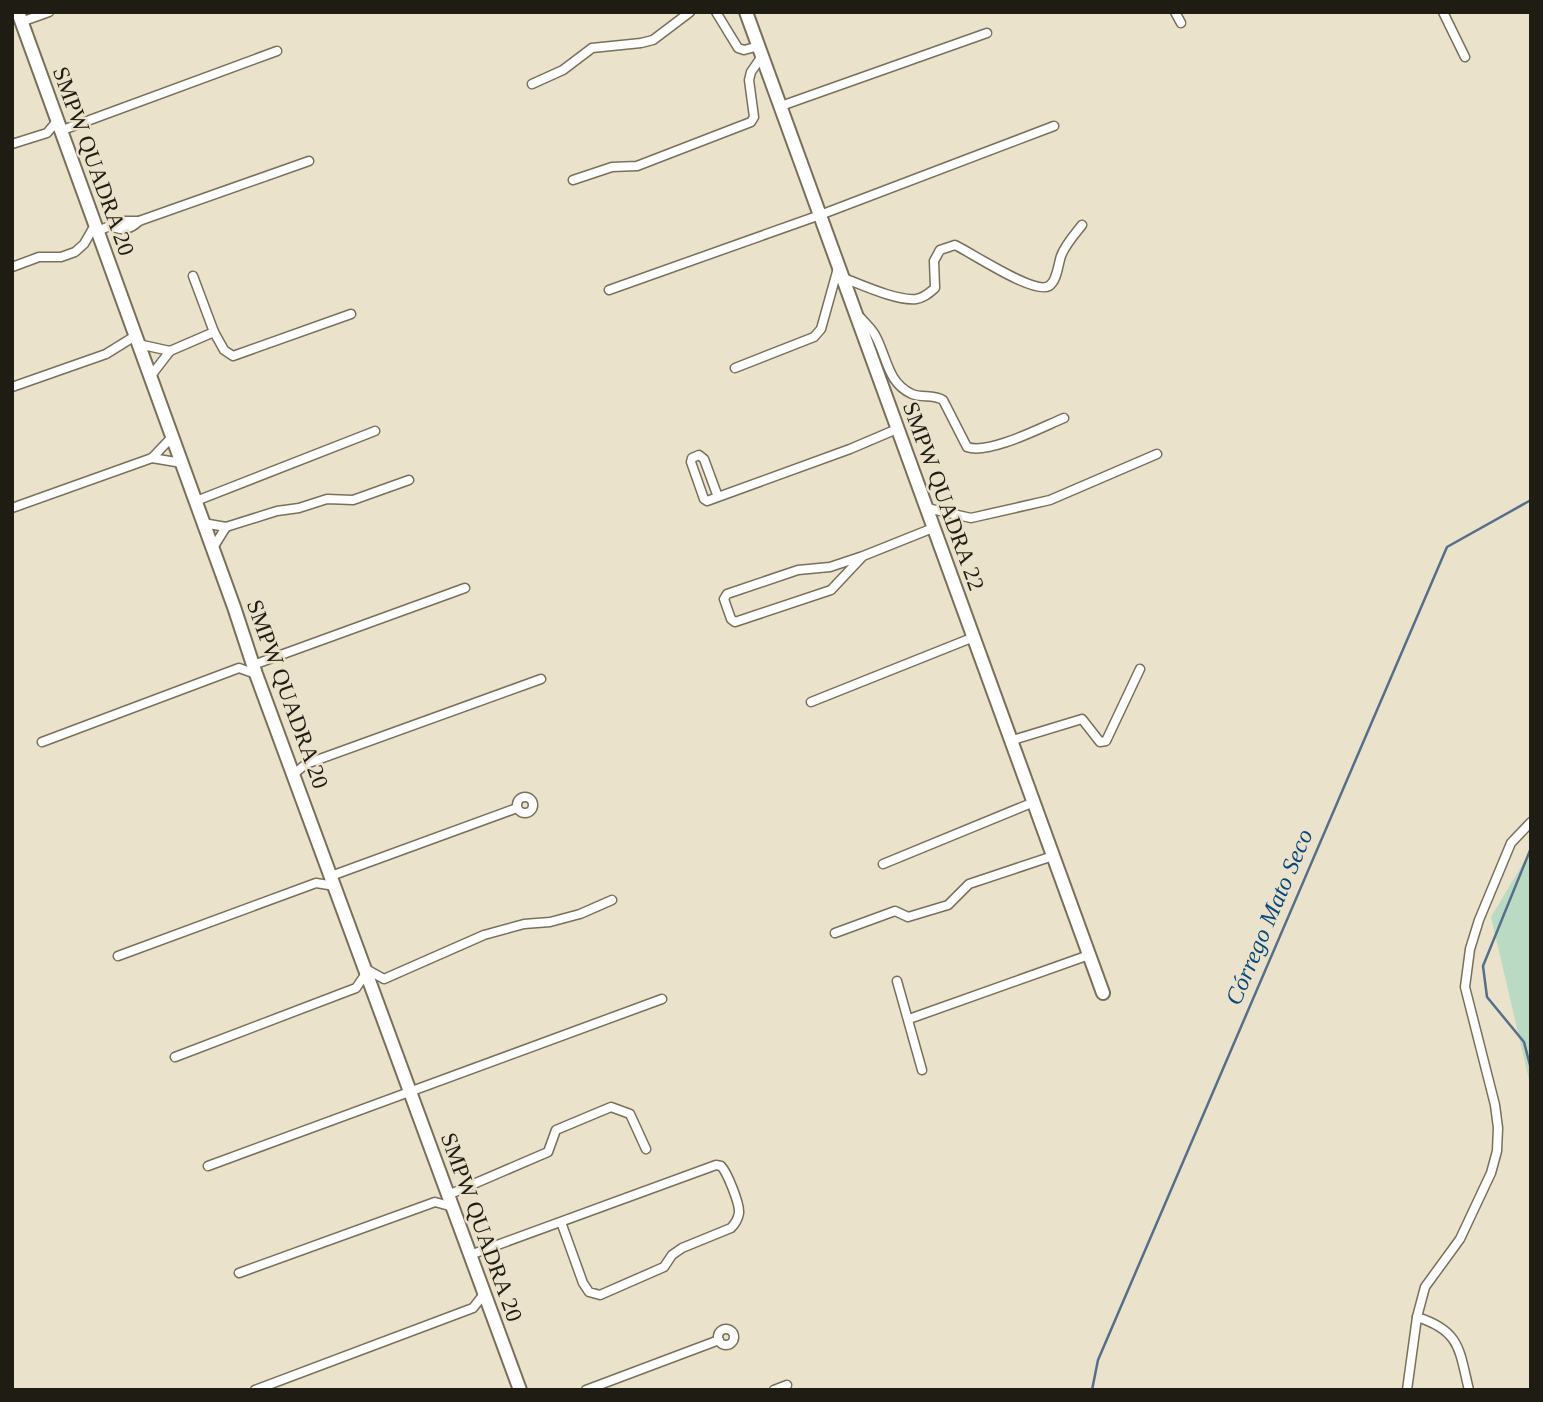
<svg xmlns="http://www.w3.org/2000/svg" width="1543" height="1402" viewBox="0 0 1543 1402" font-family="'Times New Roman',serif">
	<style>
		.green { fill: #badac3 }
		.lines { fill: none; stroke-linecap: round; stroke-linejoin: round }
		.stream { stroke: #556f8a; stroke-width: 2.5 }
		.street-casing { stroke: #78705b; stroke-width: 11 }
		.secondary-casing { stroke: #78705b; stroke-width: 16 }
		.street { stroke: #fff; stroke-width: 8 }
		.secondary { stroke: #fff; stroke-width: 12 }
		.labels { text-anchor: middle; stroke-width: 5; stroke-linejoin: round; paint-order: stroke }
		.street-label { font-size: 23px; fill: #1f1c14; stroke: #ebe2cb }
		.water-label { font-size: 24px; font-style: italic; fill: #09487c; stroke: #ebe2cb }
	</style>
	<rect width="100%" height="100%" fill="#ebe2cb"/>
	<!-- green -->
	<polygon class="green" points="1531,850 1531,1088 1491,917"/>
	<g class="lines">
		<!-- stream -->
		<g class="stream">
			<polyline points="1531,848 1483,966 1487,997 1524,1042 1531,1069"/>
			<polyline points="1092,1390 1098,1360 1447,547 1531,500"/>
		</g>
		<!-- street casing -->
		<g class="street-casing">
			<g id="street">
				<polyline points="716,12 738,48 744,50 759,46"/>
				<polyline points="1175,12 1181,23"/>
				<polyline points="1443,12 1465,57"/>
				<polyline points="21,22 49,12"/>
				<polyline points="532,84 563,70 592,48 641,43 653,40 690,12"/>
				<polyline points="781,106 987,33"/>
				<polyline points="60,131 277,51"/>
				<polyline points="12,144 47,133 57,121"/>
				<polyline points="573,180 612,167 637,166 751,122 754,117 749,80 751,72 762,56"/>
				<path d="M111 226C122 231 130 230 139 221L309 161"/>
				<polyline points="98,231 121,221 139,221"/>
				<polyline points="12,267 39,257 61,257 75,252 84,244 95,225"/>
				<polyline points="193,276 214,332"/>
				<path d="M841 277C860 284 896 301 916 299 924 298 929 293 935 288L934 261 940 250 955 245C972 253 1034 295 1049 286 1057 281 1058 265 1061 256 1065 245 1075 234 1082 225"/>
				<polyline points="609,290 820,215 1054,126"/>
				<path d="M861 318C866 324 872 329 875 335 887 356 887 383 912 394 922 398 934 394 943 400L967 447C989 455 1042 427 1064 418"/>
				<polyline points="138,344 170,351"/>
				<polyline points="735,368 814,337 821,329 838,268"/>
				<polyline points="150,377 170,351 214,332 224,350 233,356 351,314"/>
				<polyline points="12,387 106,354 135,336"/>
				<polyline points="152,458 182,463"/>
				<polyline points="718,497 704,459 699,455 692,458 691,462 704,499 707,501 850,449 897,429"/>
				<polyline points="196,501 375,431"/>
				<polyline points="12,508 152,458 172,437"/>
				<polyline points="927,508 971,518 1050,500 1157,454"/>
				<polyline points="203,523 226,527 277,511 299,508 327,499 353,500 409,480"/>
				<polyline points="213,548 226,527"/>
				<polyline points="863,556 831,590 735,622 731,619 724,599 727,594 798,570 830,567 863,556 933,528"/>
				<polyline points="253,665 465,588"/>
				<polyline points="811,702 974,637"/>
				<polyline points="1013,740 1082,719 1100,742 1106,741 1140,669"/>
				<polyline points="42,742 239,668 256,674"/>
				<polyline points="295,773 306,764 541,679"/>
				<circle cx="525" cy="805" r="8"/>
				<polyline points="883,864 1034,802"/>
				<polyline points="331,876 517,808"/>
				<polyline points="835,933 895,911 908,917 948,905 969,884 1053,856"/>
				<polyline points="118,956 316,883 335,886"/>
				<polyline points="366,969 384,979 484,935 524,924 550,922 580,914 612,900"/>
				<polyline points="897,981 922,1070"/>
				<polyline points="909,1019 1089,955"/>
				<polyline points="175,1057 356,988 367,972"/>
				<polyline points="208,1166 662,999"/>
				<polyline points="448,1195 548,1152 556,1130 611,1107 630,1114 646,1149"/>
				<path d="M470 1255 716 1165 721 1166C727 1172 740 1204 739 1213 738 1219 735 1224 731 1228L682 1248 672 1255 664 1267 600 1295 589 1292 583 1283 561 1222"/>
				<polyline points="239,1273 435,1202 453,1207"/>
				<path d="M1417 1317C1461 1331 1459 1350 1469 1390"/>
				<circle cx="726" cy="1337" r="8"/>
				<polyline points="255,1390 473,1308 484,1294"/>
				<polyline points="586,1390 719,1340"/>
				<polyline points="774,1390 787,1385"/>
				<polyline points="1407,1390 1417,1317 1425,1287 1460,1239 1491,1173 1497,1151 1498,1128 1495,1105 1465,987 1470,949 1479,920 1511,843 1531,822"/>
			</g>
		</g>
		<!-- secondary casing -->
		<g class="secondary-casing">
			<g id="secondary">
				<polyline points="18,12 234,607 256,674 520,1390"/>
				<polyline points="746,12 1103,993"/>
			</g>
		</g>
		<!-- street -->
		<use href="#street" class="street"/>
		<!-- secondary -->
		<use href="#secondary" class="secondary"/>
	</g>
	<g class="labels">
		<!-- street labels -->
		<g class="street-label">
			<text transform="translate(94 161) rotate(70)" y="8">SMPW QUADRA 20</text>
			<text transform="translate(944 496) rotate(70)" y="8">SMPW QUADRA 22</text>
			<text transform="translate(288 694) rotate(70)" y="8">SMPW QUADRA 20</text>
			<text transform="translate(482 1227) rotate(70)" y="8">SMPW QUADRA 20</text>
		</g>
		<!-- water labels -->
		<g class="water-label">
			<text transform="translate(1269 917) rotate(-67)" y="8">Córrego Mato Seco</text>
		</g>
	</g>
	<!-- border -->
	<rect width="1543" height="1402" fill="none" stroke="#1f1c14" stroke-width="28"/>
</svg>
